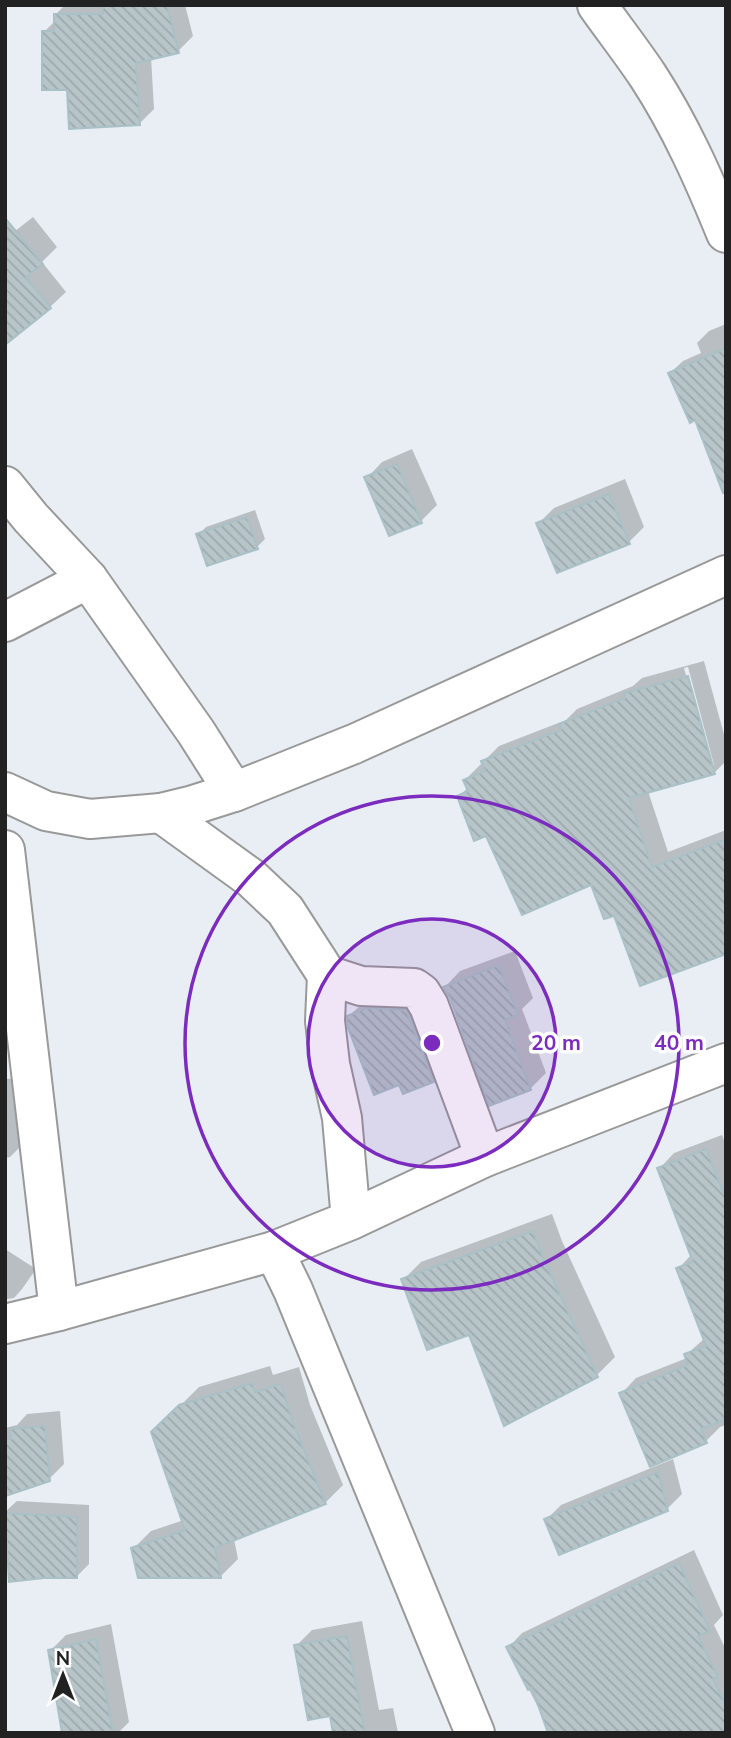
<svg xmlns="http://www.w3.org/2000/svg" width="731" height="1738" viewBox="0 0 731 1738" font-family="Mulish,sans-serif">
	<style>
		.shadow { fill: #0003; fill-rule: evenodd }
		.building { fill: url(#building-back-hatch); stroke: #a9c1c6; stroke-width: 2 }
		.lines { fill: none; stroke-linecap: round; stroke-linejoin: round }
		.minor-casing { stroke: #999; stroke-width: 42 }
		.minor { stroke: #fff; stroke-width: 38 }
		.ring { fill: none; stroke: #7b2cbf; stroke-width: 3.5 }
		.centre { fill: #7b2cbf; stroke: #fff; stroke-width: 3.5 }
		.ring-label { font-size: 21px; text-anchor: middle; font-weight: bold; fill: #7b2cbf; stroke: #fff; stroke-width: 7; stroke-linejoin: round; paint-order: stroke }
	</style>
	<defs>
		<pattern id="building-back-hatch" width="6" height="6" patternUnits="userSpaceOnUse" patternTransform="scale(1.75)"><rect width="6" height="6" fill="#b7c5c8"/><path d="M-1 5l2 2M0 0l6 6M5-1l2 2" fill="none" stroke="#9da9ac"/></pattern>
	</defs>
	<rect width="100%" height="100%" fill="#e8eef3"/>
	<!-- shadow -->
	<g class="shadow">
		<polygon points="65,5 185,5 193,36 178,51 151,57 154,109 139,124 69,88 44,32 56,20 56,14"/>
		<polygon points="33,217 57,247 42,262 66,292 50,307 5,343 5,239"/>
		<polygon points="726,324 726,468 670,373 683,361 701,353 697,343 709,331"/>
		<polygon points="412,449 437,505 421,521 367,478 382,462"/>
		<polygon points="625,479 644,527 629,542 538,524 554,508"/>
		<polygon points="255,510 265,539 257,547 198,535 206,527"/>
		<path d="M704 661 726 742V761L714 773 648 791 668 852 726 830V958L723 953 615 914 592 883 487 834 459 797 468 787 465 780 499 746 566 720 577 709 633 686 642 678ZM688 667 714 765H711L684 668Z"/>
		<polygon points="515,951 533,998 522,1009 546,1073 530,1089 451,998 445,987 460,971"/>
		<polygon points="421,995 448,1064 433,1080 349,1016 365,1001"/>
		<polygon points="20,1078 26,1141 10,1157 5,1158 5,1079"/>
		<polygon points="722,1135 726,1145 726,1425 720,1427 706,1441 621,1394 636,1378 687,1358 686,1355 705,1338 678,1269 692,1254 659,1169 674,1153"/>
		<polygon points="552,1214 562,1241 615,1357 597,1375 470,1332 403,1280 421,1262"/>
		<polygon points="5,1249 36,1269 22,1289 14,1298 7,1299"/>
		<polygon points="270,1366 273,1375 299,1367 310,1405 343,1485 325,1503 234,1539 238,1559 221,1576 133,1549 151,1531 184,1520 153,1433 199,1387"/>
		<polygon points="60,1411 64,1464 49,1479 5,1494 5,1428 17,1425 27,1414"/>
		<polygon points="673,1459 682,1494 667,1509 546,1520 561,1505"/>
		<polygon points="17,1501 89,1505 89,1564 77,1576 44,1576 10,1580 5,1512"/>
		<polygon points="694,1550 723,1615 714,1625 726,1650 726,1728 551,1733 508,1648 522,1633"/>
		<polygon points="362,1621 379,1710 393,1708 398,1733 335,1733 331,1714 296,1646 312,1630"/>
		<polygon points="111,1624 129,1722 118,1733 64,1733 50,1651 66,1635"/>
	</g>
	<!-- building -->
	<g class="building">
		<polygon points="103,5 167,5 179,53 136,63 140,125 69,129 67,90 42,90 42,31 54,31 54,14 103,14"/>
		<polygon points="5,218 43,264 26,277 51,308 5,345"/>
		<polygon points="726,348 726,493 723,493 695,420 690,423 668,373"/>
		<polygon points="397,464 422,523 389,536 364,477"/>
		<polygon points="609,494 630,544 557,573 536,523"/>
		<polygon points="247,517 258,549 207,566 196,534"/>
		<polygon points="688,676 715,774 629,798 652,867 726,839 726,954 640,986 614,916 604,919 591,885 522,915 486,836 474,841 457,796 468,791 463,780 485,771 481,761 561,730 559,724 625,698 624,693"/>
		<polygon points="499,965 518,1015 505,1020 531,1090 489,1106 450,998 443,987"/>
		<polygon points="367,1008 406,1010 434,1082 403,1094 399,1085 374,1095 348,1028 347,1020 347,1016"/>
		<polygon points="706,1149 726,1199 726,1419 701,1429 707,1443 650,1467 619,1393 688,1365 684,1354 706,1346 676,1268 693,1262 657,1168"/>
		<polygon points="533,1231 544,1260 598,1377 504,1426 469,1335 427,1350 401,1279"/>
		<polygon points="252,1383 255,1392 281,1384 293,1423 326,1504 215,1548 221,1578 138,1578 131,1548 185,1530 151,1432 179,1405"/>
		<polygon points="45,1426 50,1481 5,1496 5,1439 11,1439 10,1429"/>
		<polygon points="658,1472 668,1511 559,1555 544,1519"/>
		<polygon points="5,1513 77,1517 77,1578 44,1578 9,1582"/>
		<polygon points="679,1563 710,1631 698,1636 718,1677 713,1679 726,1705 726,1733 548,1733 532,1688 528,1690 506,1647"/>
		<polygon points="347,1636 365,1733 333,1733 330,1716 308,1720 294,1645"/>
		<polygon points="96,1639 113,1733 62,1733 48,1650"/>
	</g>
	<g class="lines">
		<!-- minor casing -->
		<g class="minor-casing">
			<g id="minor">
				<path d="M597 5C614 29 632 52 648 76 680 125 704 179 726 233"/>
				<polyline points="5,486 31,518 88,579 196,732 234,792"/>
				<polyline points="5,622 88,579"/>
				<polyline points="5,792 46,811 90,819 161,813 190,806 234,792 354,744 726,575"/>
				<polyline points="161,813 251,878 285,910 327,975 361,986 414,988 421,993 429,1006 485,1157"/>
				<polyline points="5,850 59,1311"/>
				<polyline points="327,975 325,1021 330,1064 342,1118 351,1220"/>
				<polyline points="274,1251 293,1290 475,1733"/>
				<polyline points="5,1324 59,1311 274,1251 351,1220 485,1157 726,1063"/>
			</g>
		</g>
		<!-- minor -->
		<use href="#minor" class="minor"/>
	</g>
	<!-- distance rings -->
	<circle cx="432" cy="1043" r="124" fill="#7b2cbf" fill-opacity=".12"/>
	<g class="ring">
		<circle cx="432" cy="1043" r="124"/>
		<circle cx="432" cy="1043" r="247"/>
	</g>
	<circle cx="432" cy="1043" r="10" class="centre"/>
	<g class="ring-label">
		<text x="556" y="1050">20 m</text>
		<text x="679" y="1050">40 m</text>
	</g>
	<!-- border -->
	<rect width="731" height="1738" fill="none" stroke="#222222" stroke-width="14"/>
	<!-- north arrow -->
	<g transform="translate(63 1675)" stroke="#ffffff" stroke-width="5" paint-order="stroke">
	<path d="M0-5L12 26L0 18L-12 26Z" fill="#222222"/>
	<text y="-10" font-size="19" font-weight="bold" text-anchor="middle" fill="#222222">N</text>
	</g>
</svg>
